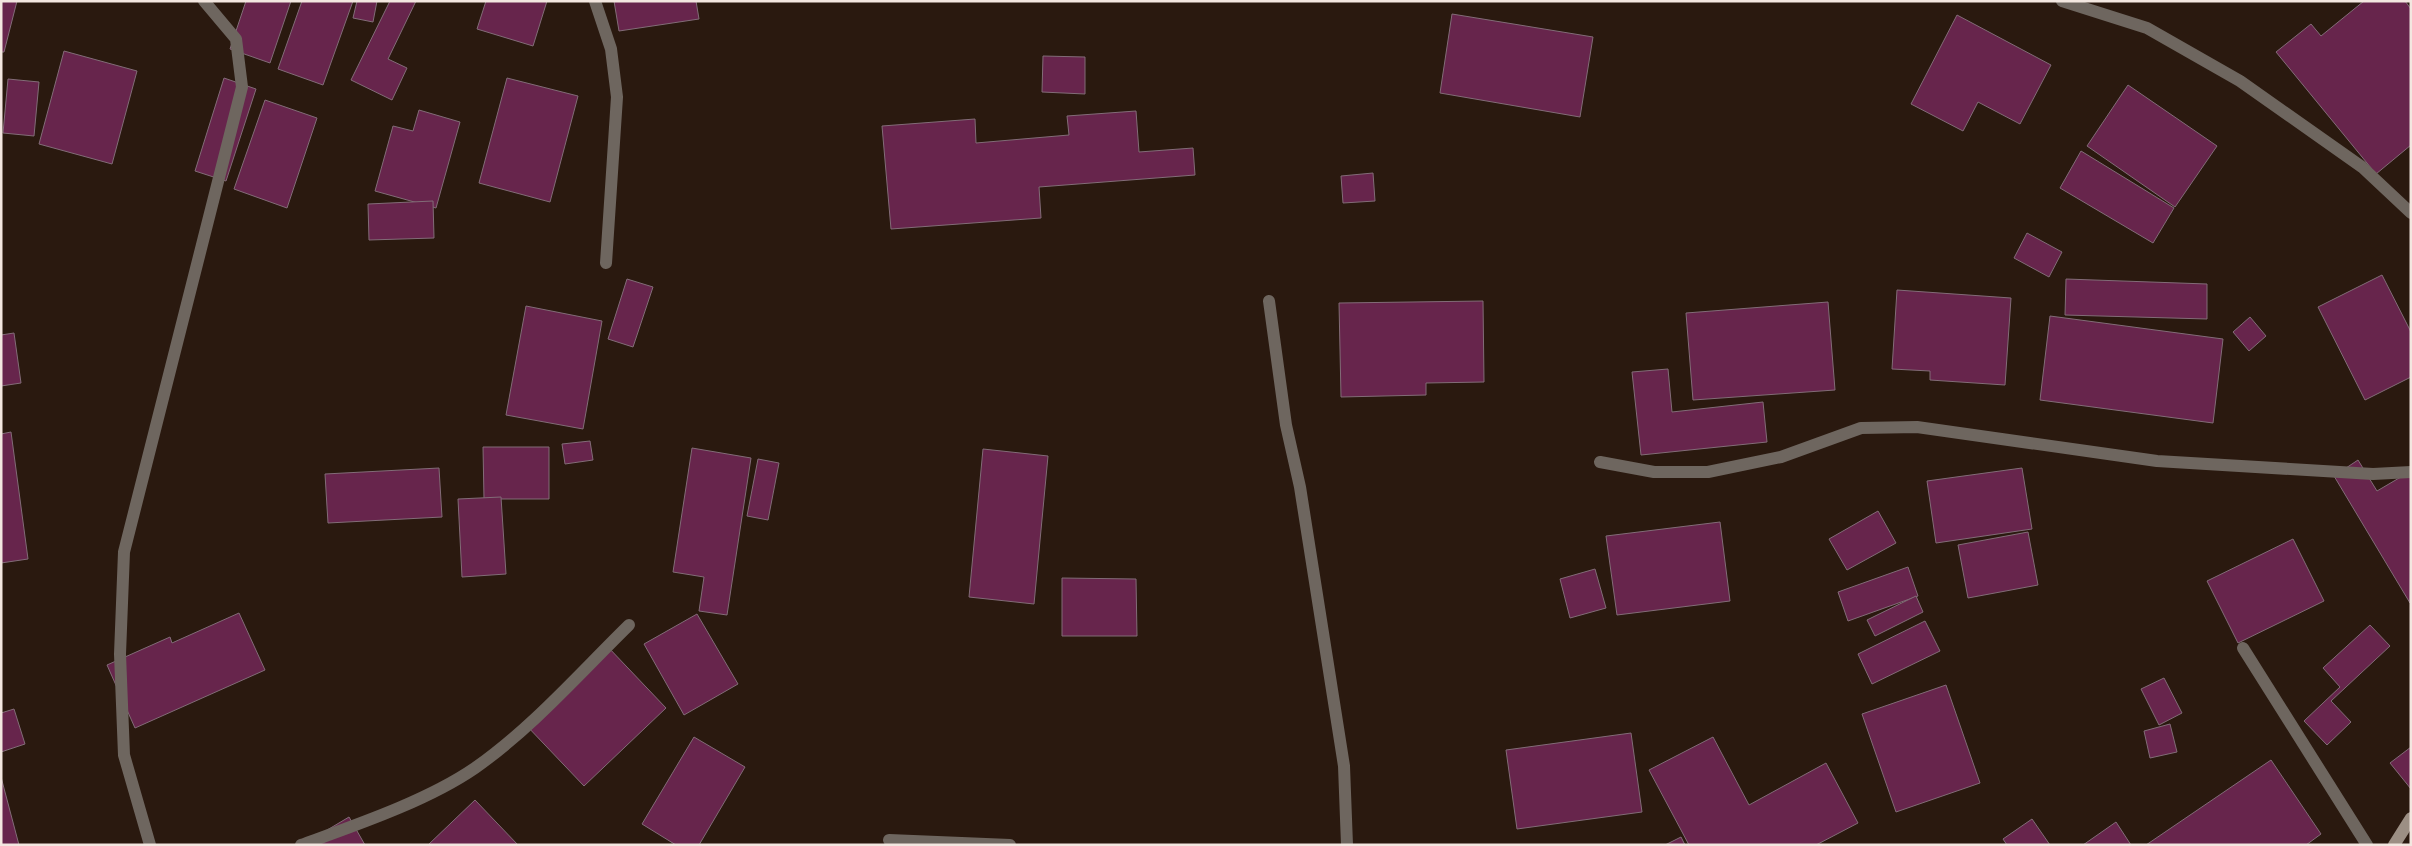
<svg xmlns="http://www.w3.org/2000/svg" width="2412" height="846" viewBox="0 0 2412 846" font-family="'Alegreya Sans',sans-serif">
	<style>
		.building { fill: #67254c; stroke: #826c77 }
		.lines { fill: none; stroke-linecap: round; stroke-linejoin: round }
		.lane { stroke: #6e665f; stroke-width: 12 }
		.street { stroke: #6e665f; stroke-width: 12 }
		.secondary { stroke: #9c8f84; stroke-width: 12 }
	</style>
	<rect width="100%" height="100%" fill="#2a190f"/>
	<!-- building -->
	<g class="building">
		<polygon points="1,1 17,1 4,52 1,52"/>
		<polygon points="246,1 291,1 270,63 230,49"/>
		<polygon points="302,1 353,1 323,85 278,69"/>
		<polygon points="357,1 377,1 373,22 353,18"/>
		<polygon points="390,1 416,1 388,59 407,68 392,100 351,80"/>
		<polygon points="486,1 547,1 533,46 477,29"/>
		<polygon points="614,1 696,1 699,19 619,31"/>
		<polygon points="2364,1 2405,1 2411,9 2411,145 2376,174 2276,52 2311,24 2321,36"/>
		<polygon points="1452,14 1593,37 1580,117 1440,93"/>
		<polygon points="1957,15 2051,65 2020,124 1978,102 1963,131 1911,104"/>
		<polygon points="64,51 137,71 112,164 39,144"/>
		<polygon points="1043,56 1085,57 1085,94 1042,92"/>
		<polygon points="224,78 256,89 226,181 195,171"/>
		<polygon points="507,78 578,96 550,202 479,183"/>
		<polygon points="8,79 39,82 34,136 3,133"/>
		<polygon points="2128,85 2217,146 2175,207 2087,146"/>
		<polygon points="265,100 317,118 287,208 234,189"/>
		<polygon points="419,110 460,122 436,208 375,191 393,126 413,131"/>
		<polygon points="1136,111 1139,152 1193,148 1195,175 1039,187 1041,218 891,229 882,126 975,119 976,143 1069,135 1067,116"/>
		<polygon points="2081,151 2174,208 2153,243 2060,188"/>
		<polygon points="1373,173 1375,201 1343,203 1341,176"/>
		<polygon points="433,201 434,238 369,240 368,204"/>
		<polygon points="2027,233 2062,252 2049,277 2014,258"/>
		<polygon points="2382,275 2411,332 2411,377 2365,400 2318,307"/>
		<polygon points="627,279 653,287 633,347 608,339"/>
		<polygon points="2066,279 2207,284 2207,319 2065,315"/>
		<polygon points="1897,290 2011,298 2005,385 1930,380 1930,371 1892,369"/>
		<polygon points="1483,301 1484,382 1426,383 1426,395 1341,397 1339,303"/>
		<polygon points="1828,302 1835,390 1693,400 1686,313"/>
		<polygon points="526,306 602,321 583,429 506,415"/>
		<polygon points="2050,316 2223,339 2213,423 2040,400"/>
		<polygon points="2250,317 2266,336 2249,351 2233,332"/>
		<polygon points="14,333 21,383 1,386 1,335"/>
		<polygon points="1668,369 1672,412 1763,402 1767,442 1641,455 1632,372"/>
		<polygon points="11,432 28,559 1,563 1,434"/>
		<polygon points="590,441 593,460 565,464 562,444"/>
		<polygon points="483,447 549,447 549,499 484,499"/>
		<polygon points="692,448 751,458 727,615 699,611 704,577 673,572"/>
		<polygon points="983,449 1048,456 1034,604 969,597"/>
		<polygon points="758,459 779,463 768,520 747,516"/>
		<polygon points="2358,460 2377,491 2411,471 2410,603 2334,476"/>
		<polygon points="439,468 442,517 328,523 325,474"/>
		<polygon points="2022,468 2032,529 1936,543 1927,481"/>
		<polygon points="501,497 506,574 462,577 458,499"/>
		<polygon points="1878,511 1896,543 1847,570 1829,539"/>
		<polygon points="1720,522 1730,601 1617,615 1606,536"/>
		<polygon points="2028,532 2038,585 1968,598 1958,545"/>
		<polygon points="2293,539 2324,601 2238,643 2207,581"/>
		<polygon points="1908,567 1918,596 1848,621 1838,592"/>
		<polygon points="1595,569 1606,608 1570,618 1560,579"/>
		<polygon points="1062,578 1136,579 1137,636 1062,636"/>
		<polygon points="1916,596 1923,612 1875,636 1867,620"/>
		<polygon points="239,613 265,670 135,728 107,665 170,637 172,643"/>
		<polygon points="697,614 738,684 684,715 644,644"/>
		<polygon points="1925,621 1940,651 1872,684 1858,654"/>
		<polygon points="2370,625 2390,646 2331,701 2351,722 2327,745 2304,721 2340,687 2323,668"/>
		<polygon points="607,646 666,708 584,786 525,724"/>
		<polygon points="2164,678 2182,713 2159,725 2141,689"/>
		<polygon points="1946,685 1980,783 1896,812 1862,714"/>
		<polygon points="14,709 25,744 1,752 1,713"/>
		<polygon points="2170,724 2177,752 2150,758 2144,731"/>
		<polygon points="1631,733 1642,812 1517,829 1506,750"/>
		<polygon points="694,737 745,767 699,845 676,845 642,824"/>
		<polygon points="1713,737 1749,805 1826,763 1858,823 1816,845 1689,845 1649,770"/>
		<polygon points="2411,747 2411,789 2390,763"/>
		<polygon points="2271,760 2321,834 2306,845 2146,845"/>
		<polygon points="1,777 19,845 1,845"/>
		<polygon points="475,800 518,845 428,845"/>
		<polygon points="349,817 365,845 302,845"/>
		<polygon points="2032,819 2050,845 2007,845 2003,839"/>
		<polygon points="2116,822 2131,845 2083,845"/>
		<polygon points="1681,837 1685,845 1665,845"/>
	</g>
	<g class="lines">
		<!-- lane -->
		<polyline class="lane" points="2243,648 2367,845"/>
		<!-- street -->
		<g class="street">
			<polyline points="595,1 611,49 617,97 606,263"/>
			<polyline points="2062,1 2147,28 2240,81 2362,167 2411,213"/>
			<polyline points="1269,301 1286,425 1300,487 1344,766 1347,845"/>
			<polyline points="1600,462 1654,472 1708,472 1781,457 1861,428 1917,427 2157,461 2373,474 2411,472"/>
			<polyline points="889,840 1010,845"/>
			<polyline points="150,845 124,755 120,654 124,552 242,87 236,39 204,1"/>
			<path d="M301 845C356 825 427 801 475 768 532 728 579 674 629 625"/>
		</g>
		<!-- secondary -->
		<polyline class="secondary" points="2394,845 2411,818"/>
	</g>
	<!-- border -->
	<rect width="2412" height="846" fill="none" stroke="#f3e7e0" stroke-width="5"/>
</svg>
